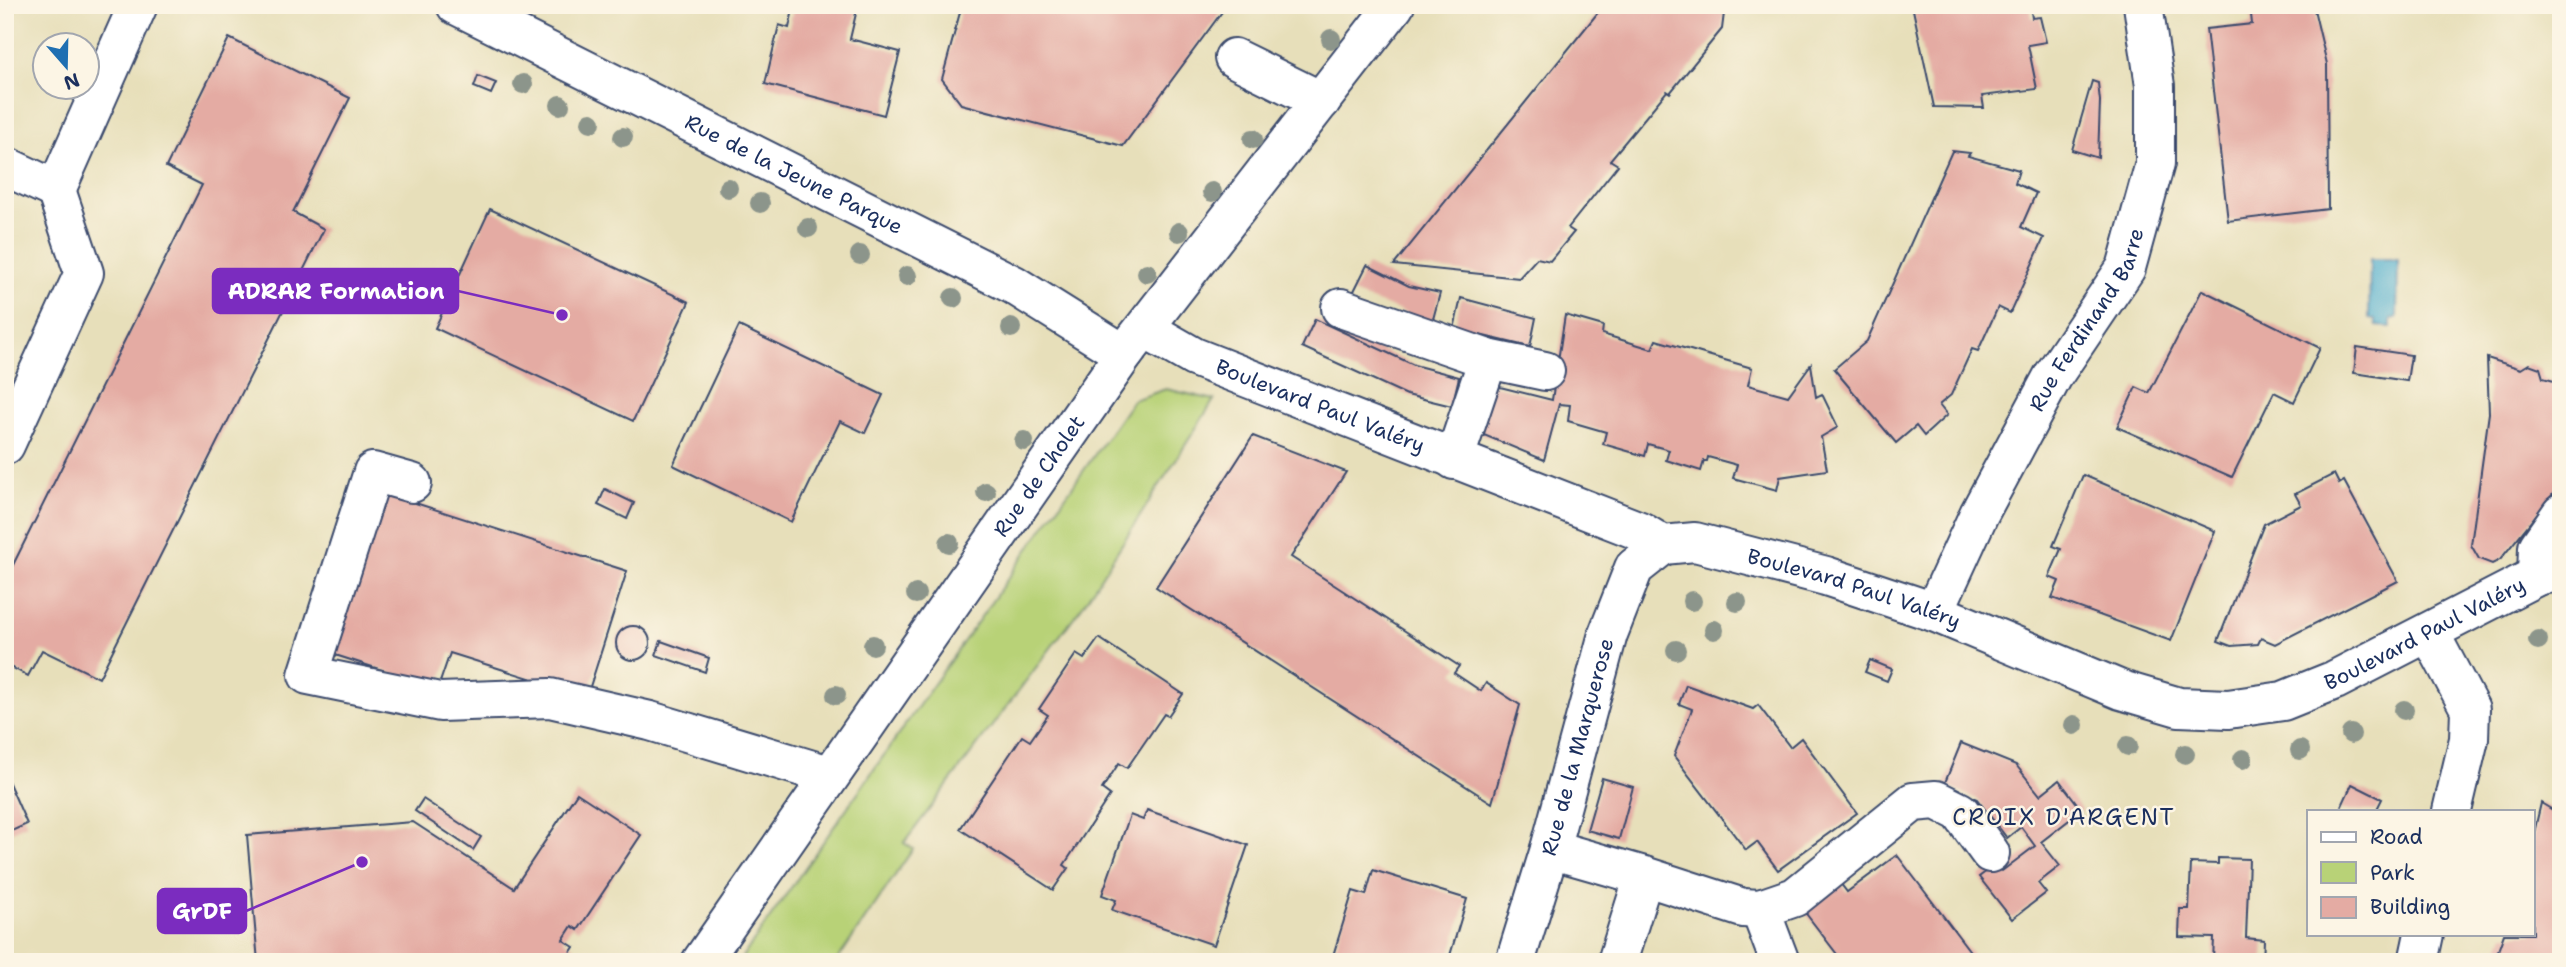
<svg xmlns="http://www.w3.org/2000/svg" width="2566" height="967" viewBox="0 0 2566 967" font-family="'Shantell Sans',sans-serif">
	<style>
		.green { fill: #b8d277; stroke: #6a806a; stroke-width: 2 }
		.water { fill: #4faece; stroke: #356e96; stroke-width: 2 }
		.building { fill: #e4aba3 }
		.lines { fill: none; stroke-linecap: round; stroke-linejoin: round }
		.minor-casing { stroke: #3a496c; stroke-width: 42 }
		.minor { stroke: #fff; stroke-width: 38 }
		.tree { fill: #8c958b }
		.labels { text-anchor: middle; stroke-width: 5; stroke-linejoin: round; paint-order: stroke }
		.street-label { font-size: 21px; fill: #1b2f5e; stroke: #fcf5e5 }
		.neighbourhood-label { font-size: 23px; letter-spacing: 2px; fill: #1b2f5e; stroke: #fcf5e5 }
		.leader { fill: none; stroke: #7b2cbf; stroke-width: 2.5 }
		.callout-dot { fill: #7b2cbf; stroke: #fcf5e5; stroke-width: 2.5 }
		.callout { fill: #7b2cbf; stroke: #7b2cbf; stroke-width: 2.5 }
		.callout-label { font-size: 23px; text-anchor: middle; font-weight: bold; fill: #fff }
	</style>
	<rect width="100%" height="100%" fill="#fcf5e5"/>
	<filter id="ink" filterUnits="userSpaceOnUse"><feTurbulence type="fractalNoise" baseFrequency=".0143" numOctaves="2"/><feDisplacementMap in="SourceGraphic" scale="14" xChannelSelector="R" yChannelSelector="G"/><feConvolveMatrix kernelMatrix="1 2 1 2 8 2 1 2 1" color-interpolation-filters="sRGB"/></filter>
	<filter id="wash" filterUnits="userSpaceOnUse"><feTurbulence type="fractalNoise" baseFrequency=".00686" numOctaves="4" result="noise"/><feDisplacementMap in="SourceGraphic" scale="28" xChannelSelector="R" yChannelSelector="G"/><feGaussianBlur stdDeviation="1.57" result="paint"/><feColorMatrix in="noise" values="0 0 0 0 0 0 0 0 0 0 0 0 0 0 0 0 0 1.4 0 .05"/><feComposite in="paint" operator="in"/></filter>
	<g filter="url(#wash)">
		<rect width="100%" height="100%" fill="#e7dfba"/>
		<!-- green -->
		<polygon class="green" points="1166,389 1214,400 1083,605 904,843 913,849 836,962 739,962 1133,400"/>
		<!-- water -->
		<polygon class="water" points="2370,259 2398,259 2397,318 2391,319 2391,327 2376,326 2375,319 2369,318"/>
		<g id="blocks">
			<!-- building -->
			<g class="building">
				<polygon points="794,5 858,5 850,39 900,52 884,115 765,84 779,25 789,28"/>
				<polygon points="962,5 1227,5 1123,146 961,104 942,79"/>
				<polygon points="1604,5 1725,5 1722,29 1670,93 1667,91 1610,160 1618,165 1568,228 1574,232 1550,261 1537,258 1519,278 1394,265"/>
				<polygon points="1912,5 2030,5 2032,18 2040,17 2046,42 2028,45 2037,89 1982,96 1984,108 1934,107"/>
				<polygon points="2250,5 2313,5 2327,64 2328,209 2228,221 2206,29 2252,24"/>
				<polygon points="229,38 350,98 293,212 324,229 99,678 42,650 28,676 5,664 5,581 202,185 166,167"/>
				<polygon points="478,76 496,83 491,94 474,87"/>
				<polygon points="2092,81 2098,83 2100,101 2098,158 2072,150"/>
				<polygon points="1952,151 1970,153 1968,156 2019,170 2015,183 2036,193 2021,227 2044,238 2010,313 1998,307 1978,351 1972,349 1951,395 1939,405 1947,415 1924,436 1916,426 1896,443 1834,369 1867,341"/>
				<polygon points="490,209 689,302 633,421 435,328"/>
				<polygon points="1367,265 1409,286 1440,293 1432,323 1353,293"/>
				<polygon points="2202,290 2320,348 2294,402 2274,392 2232,477 2117,427 2136,387 2149,393"/>
				<polygon points="1461,298 1536,318 1530,347 1454,329"/>
				<polygon points="1565,315 1603,326 1602,334 1652,349 1656,340 1752,368 1748,385 1788,396 1811,364 1816,397 1822,394 1838,427 1821,437 1827,470 1780,477 1777,490 1733,478 1737,465 1708,457 1707,461 1704,461 1701,471 1666,460 1669,450 1648,444 1645,456 1603,444 1606,432 1568,421 1570,405 1559,404 1544,460 1479,433 1492,385 1552,400"/>
				<polygon points="1315,319 1414,365 1459,377 1452,406 1407,395 1302,347"/>
				<polygon points="739,326 883,395 865,433 840,421 791,522 673,465"/>
				<polygon points="2357,347 2411,355 2407,381 2354,373"/>
				<polygon points="2487,358 2521,369 2529,364 2540,368 2543,378 2561,383 2561,484 2500,560 2492,564 2479,559 2471,545 2489,413"/>
				<polygon points="1253,436 1346,472 1291,557 1459,666 1454,673 1481,691 1486,683 1520,705 1492,803 1156,587"/>
				<polygon points="2334,474 2339,484 2344,481 2398,581 2275,644 2261,638 2258,644 2231,646 2218,641 2264,524 2301,505 2295,494"/>
				<polygon points="2083,475 2215,531 2171,641 2052,598 2059,581 2049,577 2061,549 2053,546"/>
				<polygon points="605,489 634,503 627,519 598,505"/>
				<polygon points="378,491 627,571 587,696 450,653 438,688 326,652"/>
				<circle cx="633" cy="643" r="17"/>
				<polygon points="1099,638 1183,694 1168,716 1164,714 1127,768 1119,763 1102,789 1110,795 1064,865 1068,868 1053,890 960,829 1022,736 1030,741 1048,715 1039,709 1076,654 1084,659"/>
				<polygon points="661,641 709,658 705,672 656,655"/>
				<polygon points="1870,660 1892,669 1887,681 1865,672"/>
				<polygon points="1686,685 1753,709 1758,705 1790,747 1801,738 1857,813 1778,870 1757,842 1746,850 1674,756 1692,709 1679,704"/>
				<polygon points="1961,743 2016,765 2040,795 2059,780 2082,810 2041,842 2060,866 2038,883 2046,893 2012,919 1979,877 1996,864 2002,871 2035,846 2021,827 2007,838 1977,799 1944,785"/>
				<polygon points="5,774 27,824 5,834"/>
				<polygon points="1602,778 1633,787 1619,839 1587,830"/>
				<polygon points="2352,784 2382,799 2376,811 2340,810"/>
				<polygon points="577,793 641,835 578,930 572,926 563,940 574,947 564,962 258,962 247,835 413,822 514,888"/>
				<polygon points="423,799 481,837 473,850 415,811"/>
				<polygon points="2541,803 2561,815 2561,962 2494,962 2504,934 2533,934 2533,837"/>
				<polygon points="1147,810 1248,845 1214,945 1112,910 1116,900 1102,895 1130,815 1143,820"/>
				<polygon points="1897,855 1975,958 1969,962 1843,962 1804,911 1840,883 1847,892"/>
				<polygon points="2218,858 2249,859 2246,938 2264,940 2263,962 2213,962 2214,938 2179,937 2180,909 2189,909 2191,863 2218,864"/>
				<polygon points="1373,870 1467,899 1448,962 1331,962 1353,891 1366,895"/>
			</g>
		</g>
	</g>
	<g filter="url(#ink)">
		<use href="#blocks" fill-opacity="0" stroke="#3a496c" stroke-width="2"/>
		<g class="lines">
			<!-- minor casing -->
			<g class="minor-casing">
				<g id="minor">
					<path id="s1" d="M456 5 1014 285 1124 354"/>
					<polyline points="1234,58 1321,101"/>
					<polyline points="5,166 56,190 138,5"/>
					<polyline points="1341,308 1488,359 1545,371"/>
					<path id="s2" d="M1145 329 1194 357 1640 531 1663 545 1695 542 1826 576 1934 612 2121 690 2179 707 2228 709 2283 701 2335 680 2537 576 2561 571"/>
					<polyline points="5,445 84,273 56,190"/>
					<polyline points="1454,460 1488,359"/>
					<polyline points="412,483 373,472 308,675 440,702 550,698 650,721 829,775"/>
					<polyline points="2537,576 2538,547 2561,514"/>
					<path id="s3" d="M1934 612 1979 514 2053 376 2126 268 2155 163V86L2143 5"/>
					<polyline points="2429,632 2470,709 2469,739 2452,811"/>
					<polyline points="1550,849 1644,876 1743,908 1760,909 1795,897 1913,802 1936,800 1960,812 1990,853"/>
					<polyline points="1760,909 1780,962"/>
					<path id="s4" d="M701 962 1124 354 1395 5"/>
					<path id="s5" d="M1515 962 1550 849 1608 634 1634 568 1663 545"/>
					<polyline points="1617,962 1644,876"/>
					<polyline points="2418,962 2424,934"/>
				</g>
			</g>
			<!-- minor -->
			<use href="#minor" class="minor"/>
		</g>
		<!-- trees -->
		<g class="tree">
			<circle cx="1331" cy="39" r="10"/>
			<circle cx="523" cy="84" r="10"/>
			<circle cx="560" cy="105" r="10"/>
			<circle cx="591" cy="122" r="10"/>
			<circle cx="623" cy="137" r="10"/>
			<circle cx="1253" cy="139" r="10"/>
			<circle cx="728" cy="188" r="10"/>
			<circle cx="1212" cy="192" r="10"/>
			<circle cx="760" cy="203" r="10"/>
			<circle cx="808" cy="228" r="10"/>
			<circle cx="1179" cy="232" r="10"/>
			<circle cx="860" cy="255" r="10"/>
			<circle cx="1147" cy="273" r="10"/>
			<circle cx="907" cy="276" r="10"/>
			<circle cx="953" cy="298" r="10"/>
			<circle cx="1011" cy="328" r="10"/>
			<circle cx="1024" cy="441" r="10"/>
			<circle cx="986" cy="492" r="10"/>
			<circle cx="949" cy="543" r="10"/>
			<circle cx="916" cy="594" r="10"/>
			<circle cx="1692" cy="601" r="10"/>
			<circle cx="1737" cy="602" r="10"/>
			<circle cx="1714" cy="630" r="10"/>
			<circle cx="2538" cy="640" r="10"/>
			<circle cx="873" cy="645" r="10"/>
			<circle cx="1676" cy="650" r="10"/>
			<circle cx="836" cy="695" r="10"/>
			<circle cx="2404" cy="710" r="10"/>
			<circle cx="2074" cy="725" r="10"/>
			<circle cx="2351" cy="734" r="10"/>
			<circle cx="2128" cy="746" r="10"/>
			<circle cx="2300" cy="750" r="10"/>
			<circle cx="2185" cy="754" r="10"/>
			<circle cx="2243" cy="759" r="10"/>
		</g>
	</g>
	<g class="labels">
		<!-- street labels -->
		<g class="street-label">
			<text dy="7" stroke="none"><textPath href="#s1" startOffset="378">Rue de la Jeune Parque</textPath></text>
			<text dy="7" stroke="none"><textPath href="#s3" startOffset="331">Rue Ferdinand Barre</textPath></text>
			<text dy="7" stroke="none"><textPath href="#s2" startOffset="192">Boulevard Paul Valéry</textPath></text>
			<text dy="7" stroke="none"><textPath href="#s4" startOffset="592">Rue de Cholet</textPath></text>
			<text dy="7" stroke="none"><textPath href="#s2" startOffset="760">Boulevard Paul Valéry</textPath></text>
			<text dy="7" stroke="none"><textPath href="#s2" startOffset="1368">Boulevard Paul Valéry</textPath></text>
			<text dy="7" stroke="none"><textPath href="#s5" startOffset="224">Rue de la Marquerose</textPath></text>
		</g>
		<!-- neighbourhood labels -->
		<g class="neighbourhood-label">
			<text x="2064" y="825">CROIX D'ARGENT</text>
		</g>
	</g>
	<!-- callouts -->
	<path class="leader" d="M562 315L458 291M362 862L246 911"/>
	<g class="callout-dot">
		<circle cx="562" cy="315" r="7"/>
		<circle cx="362" cy="862" r="7"/>
	</g>
	<g class="callout">
		<rect x="213" y="269" width="245" height="44" rx="7"/>
		<rect x="158" y="889" width="88" height="44" rx="7"/>
	</g>
	<g class="callout-label">
		<text x="336" y="299">ADRAR Formation</text>
		<text x="202" y="919">GrDF</text>
	</g>
	<!-- margin -->
	<rect width="2566" height="967" fill="none" stroke="#fcf5e5" stroke-width="28"/>
	<!-- legend -->
	<rect x="2307" y="810" width="228" height="126" fill="#fcf5e5" stroke="#a2a6af" stroke-width="2"/>
	<rect x="2321" y="832" width="35" height="10" fill="#ffffff" stroke="#a2a6af" stroke-width="2"/>
	<text x="2370" y="844" font-size="21" fill="#1b2f5e">Road</text>
	<rect x="2321" y="862" width="35" height="21" fill="#b8d277" stroke="#a2a6af" stroke-width="2"/>
	<text x="2370" y="880" font-size="21" fill="#1b2f5e">Park</text>
	<rect x="2321" y="897" width="35" height="21" fill="#e4aba3" stroke="#a2a6af" stroke-width="2"/>
	<text x="2370" y="914" font-size="21" fill="#1b2f5e">Building</text>
	<!-- north arrow -->
	<g transform="translate(66 66) rotate(160)"><circle r="33" fill="#fcf5e5" stroke="#a2a6af" stroke-width="2"/>
	<path d="M0-5L12 26L0 18L-12 26Z" fill="#1f6fb2"/>
	<text y="-10" font-size="19" font-weight="bold" text-anchor="middle" fill="#1b2f5e">N</text>
	</g>
</svg>
